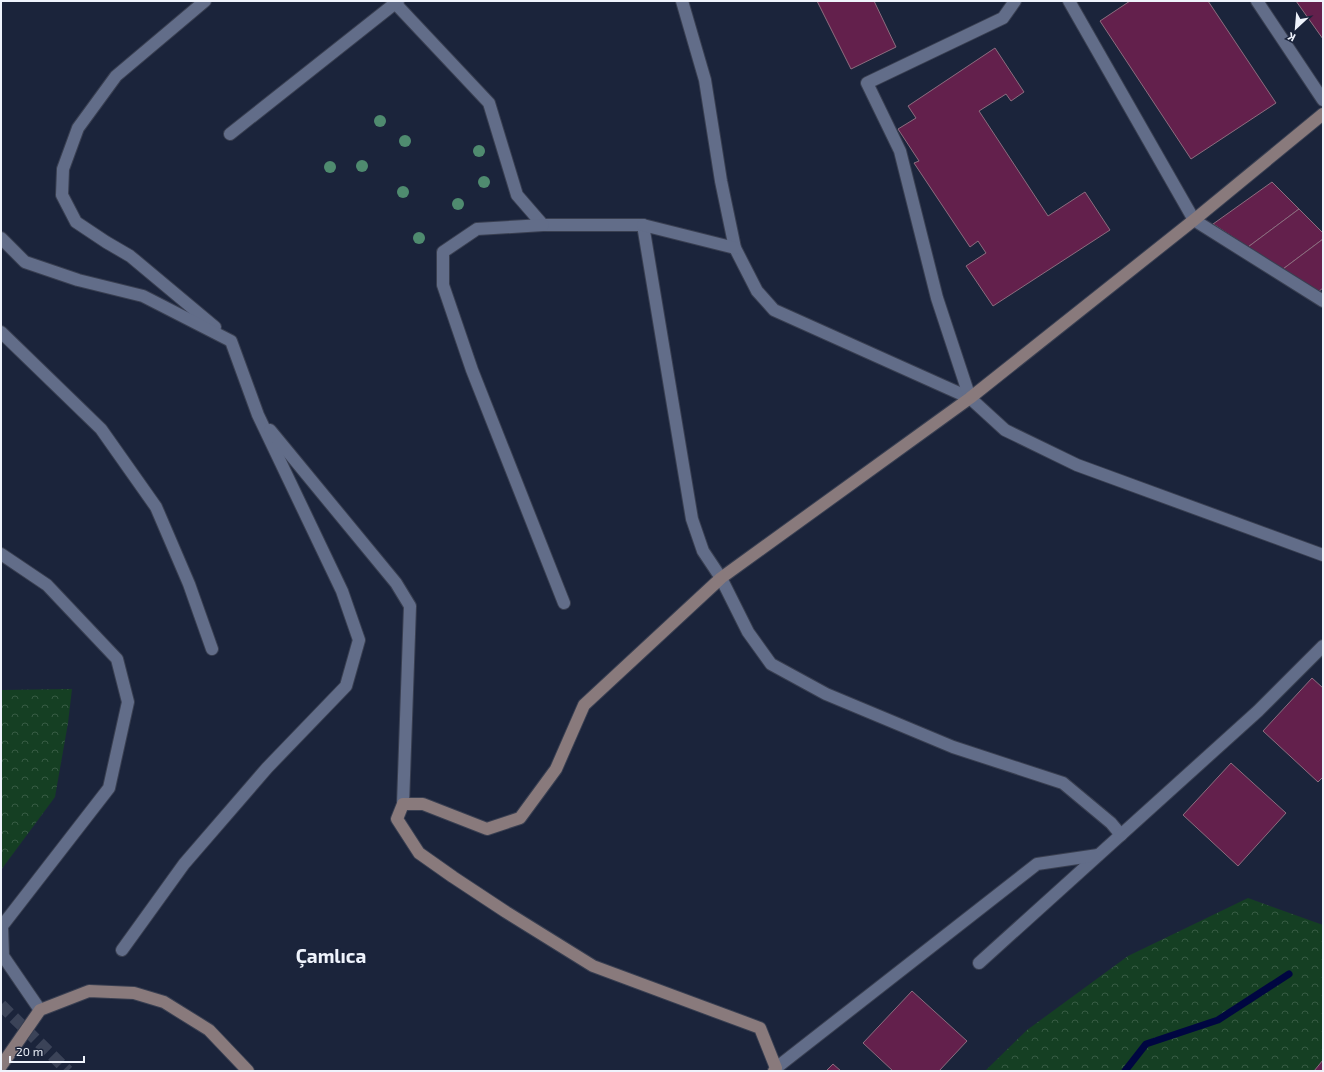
<svg xmlns="http://www.w3.org/2000/svg" width="1324" height="1072" viewBox="0 0 1324 1072" font-family="'Exo 2',sans-serif">
	<style>
		.forest { fill: url(#forest-crowns) }
		.lines { fill: none; stroke-linecap: round; stroke-linejoin: round }
		.stream { stroke: #000641; stroke-width: 7 }
		.building { fill: #63204c; stroke: #8c6d7f }
		.highway-tunnel { stroke: #3b4358; stroke-width: 12; stroke-dasharray: 12 6; stroke-linecap: butt }
		.street-casing { stroke: #393f51; stroke-width: 14 }
		.secondary-casing { stroke: #393f51; stroke-width: 14 }
		.street { stroke: #626d89; stroke-width: 12 }
		.secondary { stroke: #897a7c; stroke-width: 12 }
		.tree { fill: #4f8b6f }
		.labels { text-anchor: middle; stroke-width: 4; stroke-linejoin: round; paint-order: stroke }
		.district-label { font-size: 19px; font-weight: bold; fill: #eff3fc; stroke: #1b243b }
	</style>
	<defs>
		<pattern id="forest-crowns" width="20" height="18" patternUnits="userSpaceOnUse"><rect width="20" height="18" fill="#153f23"/><path d="M2 6a3 3 0 1 1 6 0M12 15a3 3 0 1 1 6 0" fill="none" stroke="#375b44"/></pattern>
	</defs>
	<rect width="100%" height="100%" fill="#1b243b"/>
	<!-- forest -->
	<g class="forest">
		<polygon points="72,689 68,723 55,797 1,870 1,690"/>
		<polygon points="1248,898 1323,925 1323,1060 1314,1071 985,1071 1027,1030 1128,956"/>
	</g>
	<g class="lines">
		<!-- stream -->
		<polyline class="stream" points="1125,1071 1146,1044 1218,1020 1289,974"/>
	</g>
	<!-- building -->
	<g class="building">
		<polygon points="817,1 874,1 896,47 851,69"/>
		<polygon points="1130,1 1208,1 1276,103 1191,159 1100,21"/>
		<polygon points="1296,1 1323,1 1323,39"/>
		<polygon points="995,48 1024,92 1011,101 1006,94 979,111 1048,216 1085,192 1110,230 993,306 966,266 986,253 978,241 970,247 914,163 919,161 898,129 916,118 908,106"/>
		<polygon points="1272,182 1299,209 1248,247 1213,224"/>
		<polygon points="1299,209 1323,233 1323,239 1283,269 1248,247"/>
		<polygon points="1323,239 1323,288 1318,292 1283,269"/>
		<polygon points="1312,678 1323,688 1323,777 1318,782 1263,731"/>
		<polygon points="1231,763 1286,813 1238,866 1183,815"/>
		<polygon points="912,991 967,1041 939,1071 893,1071 863,1043"/>
		<polygon points="1323,1060 1323,1071 1314,1071"/>
		<polygon points="833,1064 841,1071 826,1071"/>
	</g>
	<g class="lines">
		<!-- highway-tunnel -->
		<polyline class="highway-tunnel" points="1,1005 68,1071"/>
		<!-- street casing -->
		<g class="street-casing">
			<g id="street">
				<polyline points="205,1 116,76 78,128 63,169 62,195 76,222 106,242 130,256 215,327"/>
				<polyline points="393,1 489,103 517,195 543,225 643,225 692,519 703,551 721,578 748,632 771,664 826,694 953,747 1063,783 1111,823 1121,835"/>
				<polyline points="682,1 705,80 721,181 735,248 757,291 774,310 970,398"/>
				<polyline points="1015,1 1003,18 867,83 900,151 937,298 970,398 1005,430 1077,465 1323,555"/>
				<polyline points="1069,1 1194,220 1323,301"/>
				<polyline points="1257,1 1323,100"/>
				<polyline points="230,134 398,1"/>
				<polyline points="543,225 477,229 443,252 443,285 472,370 564,603"/>
				<polyline points="643,225 735,248"/>
				<polyline points="1,238 25,262 78,280 143,296 231,341 258,415 342,591 359,640 346,686 267,768 184,864 122,950"/>
				<polyline points="1,332 101,429 156,507 189,584 212,649"/>
				<polyline points="270,430 396,583 410,606 403,804"/>
				<polyline points="1,554 47,585 117,659 128,702 109,788 2,926 3,956 40,1010"/>
				<polyline points="979,963 1258,711 1323,646"/>
				<polyline points="776,1068 1037,864 1098,855"/>
			</g>
		</g>
		<!-- secondary casing -->
		<g class="secondary-casing">
			<g id="secondary">
				<polyline points="1,1066 40,1010 89,991 134,993 164,1002 209,1030 248,1071"/>
				<polyline points="774,1071 776,1068 760,1028 593,966 506,912 453,877 419,853 397,819 403,804 423,804 487,829 520,818 556,769 584,705 721,578 970,398 1194,220 1323,114"/>
			</g>
		</g>
		<!-- street -->
		<use href="#street" class="street"/>
		<!-- secondary -->
		<use href="#secondary" class="secondary"/>
	</g>
	<!-- trees -->
	<g class="tree">
		<circle cx="380" cy="121" r="6"/>
		<circle cx="405" cy="141" r="6"/>
		<circle cx="479" cy="151" r="6"/>
		<circle cx="362" cy="166" r="6"/>
		<circle cx="330" cy="167" r="6"/>
		<circle cx="484" cy="182" r="6"/>
		<circle cx="403" cy="192" r="6"/>
		<circle cx="458" cy="204" r="6"/>
		<circle cx="419" cy="238" r="6"/>
	</g>
	<g class="labels">
		<!-- district labels -->
		<g class="district-label">
			<text x="331" y="963">Çamlıca</text>
		</g>
	</g>
	<!-- border -->
	<rect width="1324" height="1072" fill="none" stroke="#eff3fc" stroke-width="4"/>
	<!-- north arrow -->
	<g transform="translate(1296 28) rotate(206)" stroke="#1b243b" stroke-width="3" paint-order="stroke">
	<path d="M0-3L7 15L0 10L-7 15Z" fill="#eff3fc"/>
	<text y="-6" font-size="11" font-weight="bold" text-anchor="middle" fill="#eff3fc">K</text>
	</g>
	<!-- scale -->
	<path d="M10 1056v6h74v-6" fill="none" stroke="#eff3fc" stroke-width="2"/>
	<text x="16" y="1056" font-size="12" fill="#eff3fc" stroke="#1b243b" stroke-width="3" paint-order="stroke">20 m</text>
</svg>
